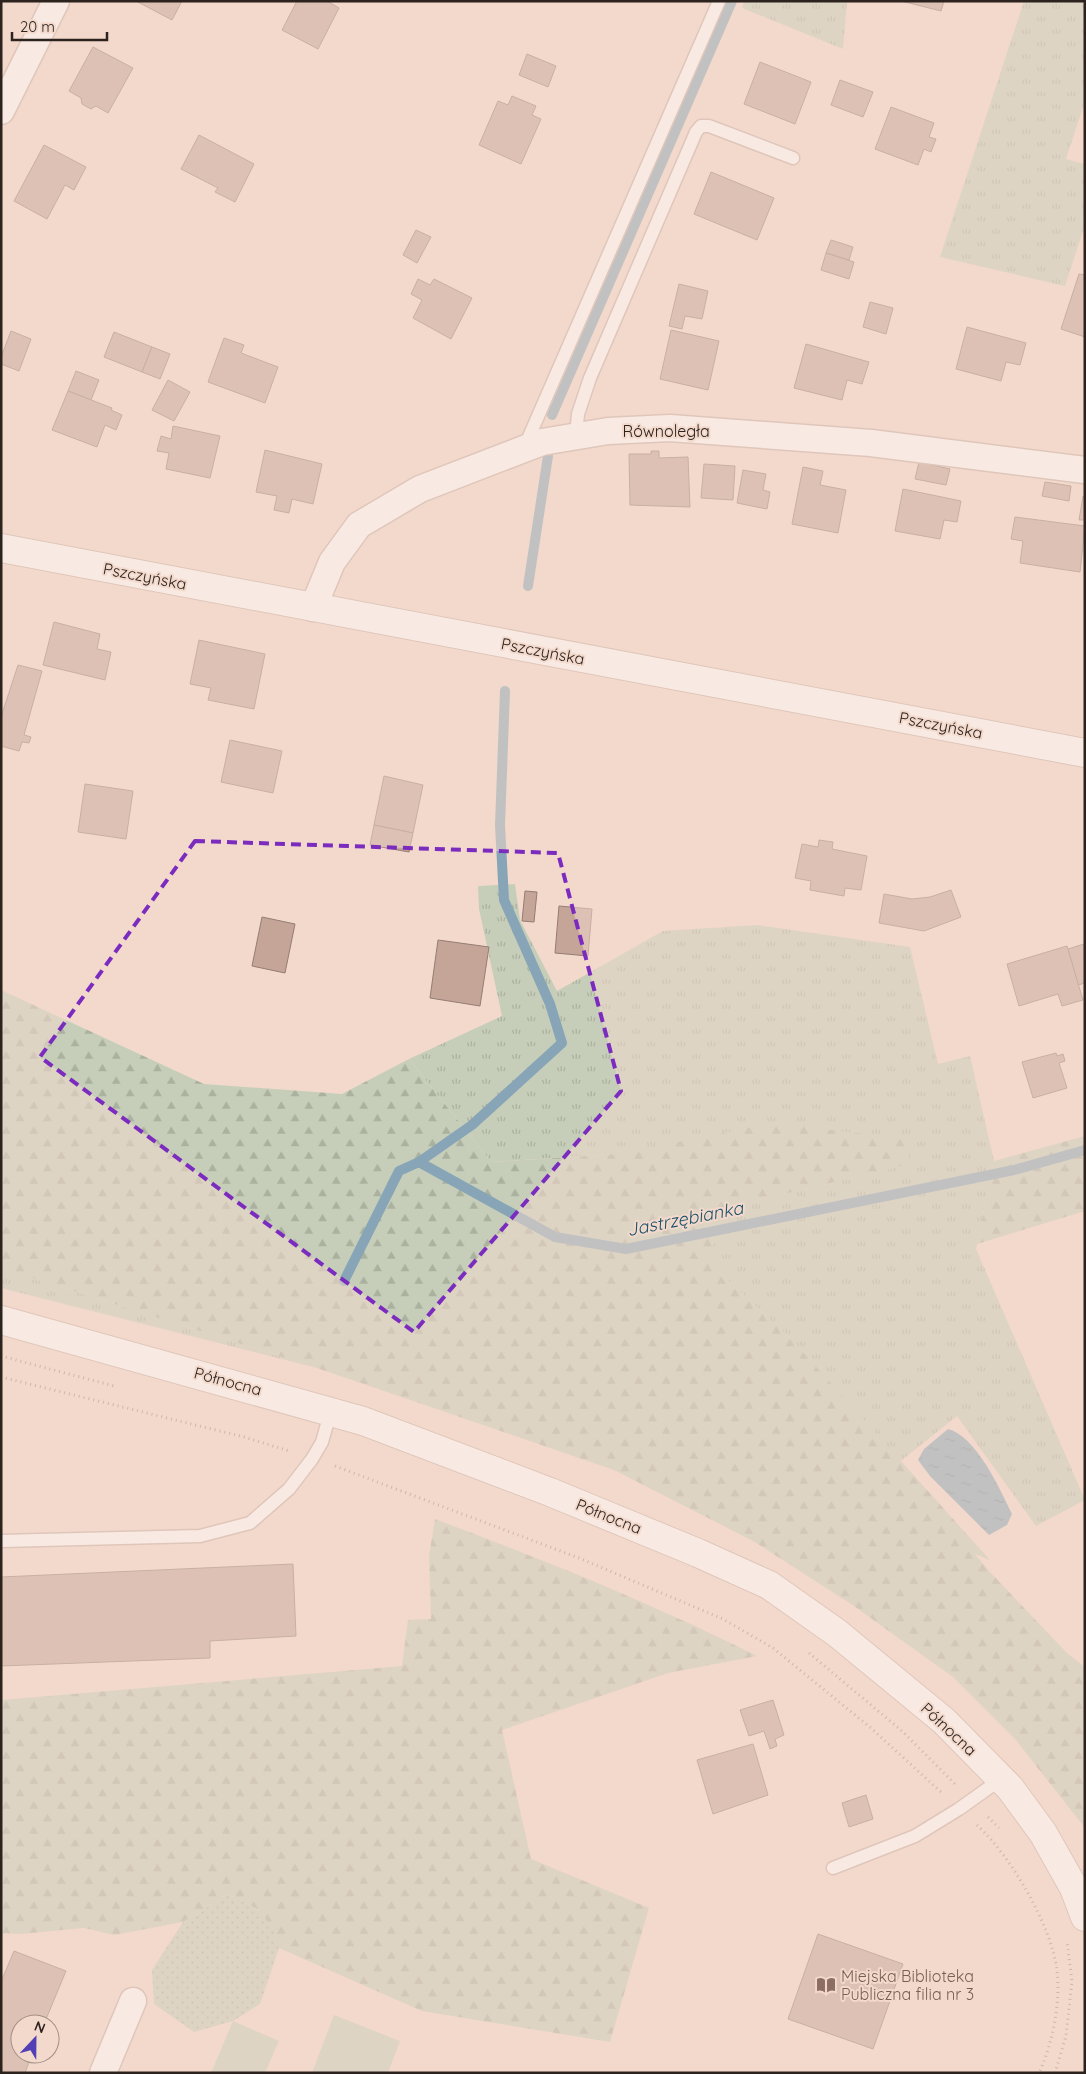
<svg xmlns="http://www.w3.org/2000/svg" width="1086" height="2074" viewBox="0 0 1086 2074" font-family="Quicksand,sans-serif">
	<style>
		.grass { fill: url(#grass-tufts) }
		.forest { fill: url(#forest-firs) }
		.park { fill: url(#park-dots) }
		.pitch { fill: #c6ceb9 }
		.water { fill: url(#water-ripples) }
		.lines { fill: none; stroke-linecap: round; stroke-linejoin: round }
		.stream { stroke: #87a5b6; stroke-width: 10 }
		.building { fill: #c4a597; stroke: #957d72 }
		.service-casing { stroke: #c9b0a4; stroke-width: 15 }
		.minor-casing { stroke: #c9b0a4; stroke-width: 29 }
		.tertiary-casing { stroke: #c9b0a4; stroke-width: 30 }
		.path { stroke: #9f8c82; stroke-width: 3; stroke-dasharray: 1 4; stroke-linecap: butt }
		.service { stroke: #fff; stroke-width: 12 }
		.minor { stroke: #fff; stroke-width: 26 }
		.tertiary { stroke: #fff; stroke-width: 28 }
		.marked { fill: none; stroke: #7b2cbf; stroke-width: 4; stroke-dasharray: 10 6; stroke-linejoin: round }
		.labels { text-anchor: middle; stroke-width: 4; stroke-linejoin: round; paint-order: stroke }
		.street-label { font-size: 16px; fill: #2d231e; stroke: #f3d9cc }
		.education-label { font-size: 16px; fill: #785e54; stroke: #f3d9cc; text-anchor: start }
		.water-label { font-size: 18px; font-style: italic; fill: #185069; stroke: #f3d9cc }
	</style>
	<defs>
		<pattern id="grass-tufts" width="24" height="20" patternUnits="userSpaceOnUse" patternTransform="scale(1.25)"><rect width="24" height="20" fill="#c6ceb9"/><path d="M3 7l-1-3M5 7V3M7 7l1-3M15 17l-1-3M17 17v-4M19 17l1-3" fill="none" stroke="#aab19f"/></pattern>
		<pattern id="forest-firs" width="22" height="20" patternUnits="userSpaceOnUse" patternTransform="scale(1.25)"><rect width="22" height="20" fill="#c6ceb9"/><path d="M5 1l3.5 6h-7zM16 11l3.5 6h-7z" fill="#aab19f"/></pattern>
		<pattern id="park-dots" width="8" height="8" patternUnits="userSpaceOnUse" patternTransform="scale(1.25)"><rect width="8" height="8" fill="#c6ceb9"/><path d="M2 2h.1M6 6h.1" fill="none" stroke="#aab19f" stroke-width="1.8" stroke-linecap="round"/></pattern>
		<pattern id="water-ripples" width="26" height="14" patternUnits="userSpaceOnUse" patternTransform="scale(1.25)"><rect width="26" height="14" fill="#87a5b6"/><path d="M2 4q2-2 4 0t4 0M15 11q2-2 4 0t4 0" fill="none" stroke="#6f8693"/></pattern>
	</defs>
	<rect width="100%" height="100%" fill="#f3d9cc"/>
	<!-- grass -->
	<g class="grass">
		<polygon points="744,1 847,1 843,49 742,8"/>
		<polygon points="1024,1 1085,1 1085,101 1066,159 1085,164 1085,225 1065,286 940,257"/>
		<polygon points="515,884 520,920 557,991 663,931 757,925 910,947 938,1064 970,1056 994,1161 976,1249 1085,1500 1036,1526 957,1416 892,1468 792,1340 704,1258 742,1204 910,1164 616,1154 491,1162 409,1059 502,1016 479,909 478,886"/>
		<polygon points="1,1268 317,1368 1,1288"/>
	</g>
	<!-- forest -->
	<g class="forest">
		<polygon points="1,990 204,1084 342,1094 409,1059 491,1162 616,1154 774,1123 906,1139 910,1164 742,1204 704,1258 792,1340 990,1560 975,1554 989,1571 1067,1653 1085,1667 1085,1828 1015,1739 953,1677 851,1604 753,1541 614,1470 317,1368 1,1268"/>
		<polygon points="1085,1136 1085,1211 977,1244 994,1161"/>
		<path d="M435 1519C544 1560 652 1603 757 1656L668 1673 502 1730 531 1859 649 1908 610 2042 422 2011 279 1948 259 1910 228 1894 183 1922 114 1935 84 1928 21 1934 1 1933V1700L402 1666 408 1620 431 1619 429 1556Z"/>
	</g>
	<!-- park -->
	<polygon class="park" points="228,1894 259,1910 273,1929 279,1948 260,2004 233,2021 194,2032 154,2004 152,1970 183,1922"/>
	<!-- pitch -->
	<g class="pitch">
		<polygon points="334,2015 400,2041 388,2073 312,2073"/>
		<polygon points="233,2021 279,2041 265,2073 211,2073"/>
	</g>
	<!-- water -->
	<path class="water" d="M948 1429C976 1436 1000 1489 1012 1514L1007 1525 989 1535 930 1476 918 1460 924 1449Z"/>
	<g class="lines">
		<!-- stream -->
		<g class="stream">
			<polyline points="552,415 732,1"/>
			<polyline points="528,586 548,456"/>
			<polyline points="419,1162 472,1125 562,1043 550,1004 504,900 500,825 505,691"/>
			<polyline points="344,1281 399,1171 419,1162 555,1237 626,1249 1014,1170 1085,1150"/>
		</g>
	</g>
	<!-- building -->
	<g class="building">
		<polygon points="136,1 182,1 172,20"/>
		<polygon points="297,1 327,1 339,8 318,49 282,30"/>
		<polygon points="901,1 944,1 941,11"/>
		<polygon points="93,47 133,68 108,113 96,106 91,109 82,104 81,98 69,91"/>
		<polygon points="527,54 556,66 548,87 519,75"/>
		<polygon points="760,62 811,82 795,124 744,104"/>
		<polygon points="840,80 873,92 863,117 831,105"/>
		<polygon points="512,96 536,106 532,115 541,119 521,164 479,145 498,101 508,105"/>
		<polygon points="891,107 934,123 929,137 936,139 931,152 924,149 918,165 875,149"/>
		<polygon points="199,135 254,164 235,202 215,192 218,188 181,169"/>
		<polygon points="44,145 86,167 74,190 65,185 47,219 14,201"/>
		<polygon points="711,172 774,198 757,240 694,214"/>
		<polygon points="416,230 431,237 417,263 403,255"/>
		<polygon points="831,240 853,247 849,260 826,253"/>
		<polygon points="826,253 854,262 849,279 821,270"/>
		<polygon points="1079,274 1085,275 1085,337 1061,329"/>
		<polygon points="418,279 430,285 434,279 472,298 451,339 413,318 422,300 411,294"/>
		<polygon points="679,284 708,291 702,319 685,316 682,329 669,326"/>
		<polygon points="870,302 893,308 886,334 863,327"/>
		<polygon points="967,327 1026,343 1020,365 1006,362 1001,381 956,369"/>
		<polygon points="671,330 719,341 708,390 660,379"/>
		<polygon points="11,331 31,339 19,371 1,364 1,357"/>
		<polygon points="114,332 152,347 142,372 104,357"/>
		<polygon points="224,338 244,345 241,353 278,367 265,403 208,382"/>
		<polygon points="806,344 869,362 862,384 847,380 842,400 794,388"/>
		<polygon points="152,347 170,354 160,379 142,372"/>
		<polygon points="76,371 99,380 91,400 68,391"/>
		<polygon points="168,380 190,392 174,421 152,410"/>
		<polygon points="68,391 112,408 111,410 122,415 116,430 105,425 97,447 52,430"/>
		<polygon points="173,426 220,436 210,478 166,469 169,453 157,451 161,436 171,439"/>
		<polygon points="265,450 322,464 313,504 292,499 289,513 274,510 277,496 256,492"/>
		<polygon points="651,451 659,451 659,458 688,457 690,507 630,505 629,454 651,454"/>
		<polygon points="919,462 950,469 946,485 915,479"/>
		<polygon points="704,464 735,466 733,500 701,498"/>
		<polygon points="803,467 823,471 820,485 846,490 838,533 792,524"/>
		<polygon points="743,470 766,474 763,490 770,492 767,509 737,503"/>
		<polygon points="1045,482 1071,486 1069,501 1042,496"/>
		<polygon points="903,489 961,501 957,522 944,520 940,539 895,531"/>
		<polygon points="1083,496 1085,497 1085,520 1079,520"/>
		<polygon points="1015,517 1085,526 1080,572 1020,563 1023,541 1011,539"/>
		<polygon points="54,622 100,634 97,649 111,652 105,680 43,665"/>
		<polygon points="199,640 265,654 254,709 208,700 211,688 190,684"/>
		<polygon points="18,665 42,671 24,735 31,737 29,743 22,742 19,751 1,746 1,717"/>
		<polygon points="230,740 282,751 273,793 221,782"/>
		<polygon points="384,776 423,785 413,833 374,825"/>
		<polygon points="85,784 133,791 126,839 78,832"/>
		<polygon points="374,825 413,833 409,852 370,845"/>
		<polygon points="819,840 833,842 832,849 867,856 861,890 845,888 844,896 810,890 811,881 795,878 802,844 818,847"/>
		<polygon points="951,890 961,917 924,931 879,923 884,894 912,899 930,897"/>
		<polygon points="525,891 537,892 534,922 522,921"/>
		<polygon points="559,906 592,909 588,956 555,953"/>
		<polygon points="262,917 295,924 285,973 252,966"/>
		<polygon points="438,940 489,947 480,1006 430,998"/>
		<polygon points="1084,944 1085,983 1078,985 1068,949"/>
		<polygon points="1067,946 1083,1000 1062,1006 1058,994 1019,1006 1007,964"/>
		<polygon points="1056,1053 1057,1056 1063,1054 1065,1061 1059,1063 1067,1088 1033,1098 1022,1062"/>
		<polygon points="293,1564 296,1636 210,1641 210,1658 1,1666 1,1577"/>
		<polygon points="773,1700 784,1735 775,1739 777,1746 770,1749 764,1731 749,1736 740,1710"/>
		<polygon points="753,1744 768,1795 713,1814 697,1760"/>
		<polygon points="866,1795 873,1819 849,1827 842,1803"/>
		<polygon points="818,1934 903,1964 873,2049 788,2019"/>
		<polygon points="14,1951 66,1971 44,2024 20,2024 20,2054 32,2054 25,2073 1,2073 1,1982"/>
	</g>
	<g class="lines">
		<!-- service casing -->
		<g class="service-casing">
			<g id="service">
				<polyline points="576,436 578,414 590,378 696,132 701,126 709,126 793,158"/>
				<polyline points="525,446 719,1"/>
				<polyline points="1,1541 200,1536 250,1523 289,1489 312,1459 322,1442 331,1410"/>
				<polyline points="833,1868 915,1836 959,1809 1001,1779"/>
			</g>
		</g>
		<!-- minor casing -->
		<g class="minor-casing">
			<g id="minor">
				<polyline points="1,111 56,1"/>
				<polyline points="313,608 332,562 359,525 420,489 542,442 608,431 670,428 871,443 1085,470"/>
				<polyline points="103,2073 133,2001"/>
			</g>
		</g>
		<!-- tertiary casing -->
		<g class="tertiary-casing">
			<g id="tertiary">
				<polyline points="1,548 1085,753"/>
				<polyline points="1,1320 363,1421 550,1492 698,1553 769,1585 837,1633 944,1721 1010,1788 1043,1833 1074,1888 1085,1917"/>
			</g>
		</g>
		<!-- path -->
		<g class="path">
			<polyline points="1,1356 114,1386"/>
			<polyline points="1,1377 244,1437 289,1451"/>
			<polyline points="335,1466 579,1558 723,1619 773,1648 871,1728 943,1794"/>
			<polyline points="809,1653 902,1731 955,1784"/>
			<polyline points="988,1817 999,1828"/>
			<path d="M977 1825C1010 1855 1052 1926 1057 1971 1061 2003 1052 2045 1039 2073"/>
			<polyline points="1055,2073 1066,2036 1072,1981 1067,1942"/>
		</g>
		<!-- service -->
		<use href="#service" class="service"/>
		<!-- minor -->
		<use href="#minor" class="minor"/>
		<!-- tertiary -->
		<use href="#tertiary" class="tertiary"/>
	</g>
	<!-- marked area -->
	<path d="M0 0H1086V2074H0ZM195 841 558 853 621 1091 414 1332 40 1057Z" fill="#f3d9cc" fill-opacity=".55" fill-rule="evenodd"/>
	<path class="marked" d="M195 841 558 853 621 1091 414 1332 40 1057Z"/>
	<!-- icons -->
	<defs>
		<g id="library-bare" transform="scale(1.5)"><path d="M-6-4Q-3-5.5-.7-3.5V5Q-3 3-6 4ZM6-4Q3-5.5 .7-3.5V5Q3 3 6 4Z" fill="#8d6e63" stroke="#f3d9cc" stroke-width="2.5" paint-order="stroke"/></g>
	</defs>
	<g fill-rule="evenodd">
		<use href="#library-bare" x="826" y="1985"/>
	</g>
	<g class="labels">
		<!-- street labels -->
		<g class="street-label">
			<text x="666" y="437">Równoległa</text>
			<text transform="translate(145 576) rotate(11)" y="6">Pszczyńska</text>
			<text transform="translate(543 651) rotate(11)" y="6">Pszczyńska</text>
			<text transform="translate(941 725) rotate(11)" y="6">Pszczyńska</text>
			<text transform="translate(228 1381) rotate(15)" y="6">Północna</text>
			<text transform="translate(609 1516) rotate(22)" y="6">Północna</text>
			<text transform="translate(949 1729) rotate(43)" y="6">Północna</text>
		</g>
		<!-- education labels -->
		<g class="education-label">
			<text x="841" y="1982">Miejska Biblioteka<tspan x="841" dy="18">Publiczna filia nr 3</tspan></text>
		</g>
		<!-- water labels -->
		<g class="water-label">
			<text transform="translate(685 1219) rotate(-11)" y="6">Jastrzębianka</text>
		</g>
	</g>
	<!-- border -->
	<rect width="1086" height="2074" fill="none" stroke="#2d231e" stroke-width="5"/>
	<!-- north arrow -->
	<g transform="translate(35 2039) rotate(22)"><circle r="24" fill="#f3d9cc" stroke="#a49086"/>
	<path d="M0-4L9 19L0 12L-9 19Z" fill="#523fb6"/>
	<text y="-8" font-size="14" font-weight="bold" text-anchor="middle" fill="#2d231e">N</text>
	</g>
	<!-- scale -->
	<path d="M12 32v8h95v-8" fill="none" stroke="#2d231e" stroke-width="2.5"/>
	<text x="20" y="32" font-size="15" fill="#2d231e" stroke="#f3d9cc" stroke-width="4" paint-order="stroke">20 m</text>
</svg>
